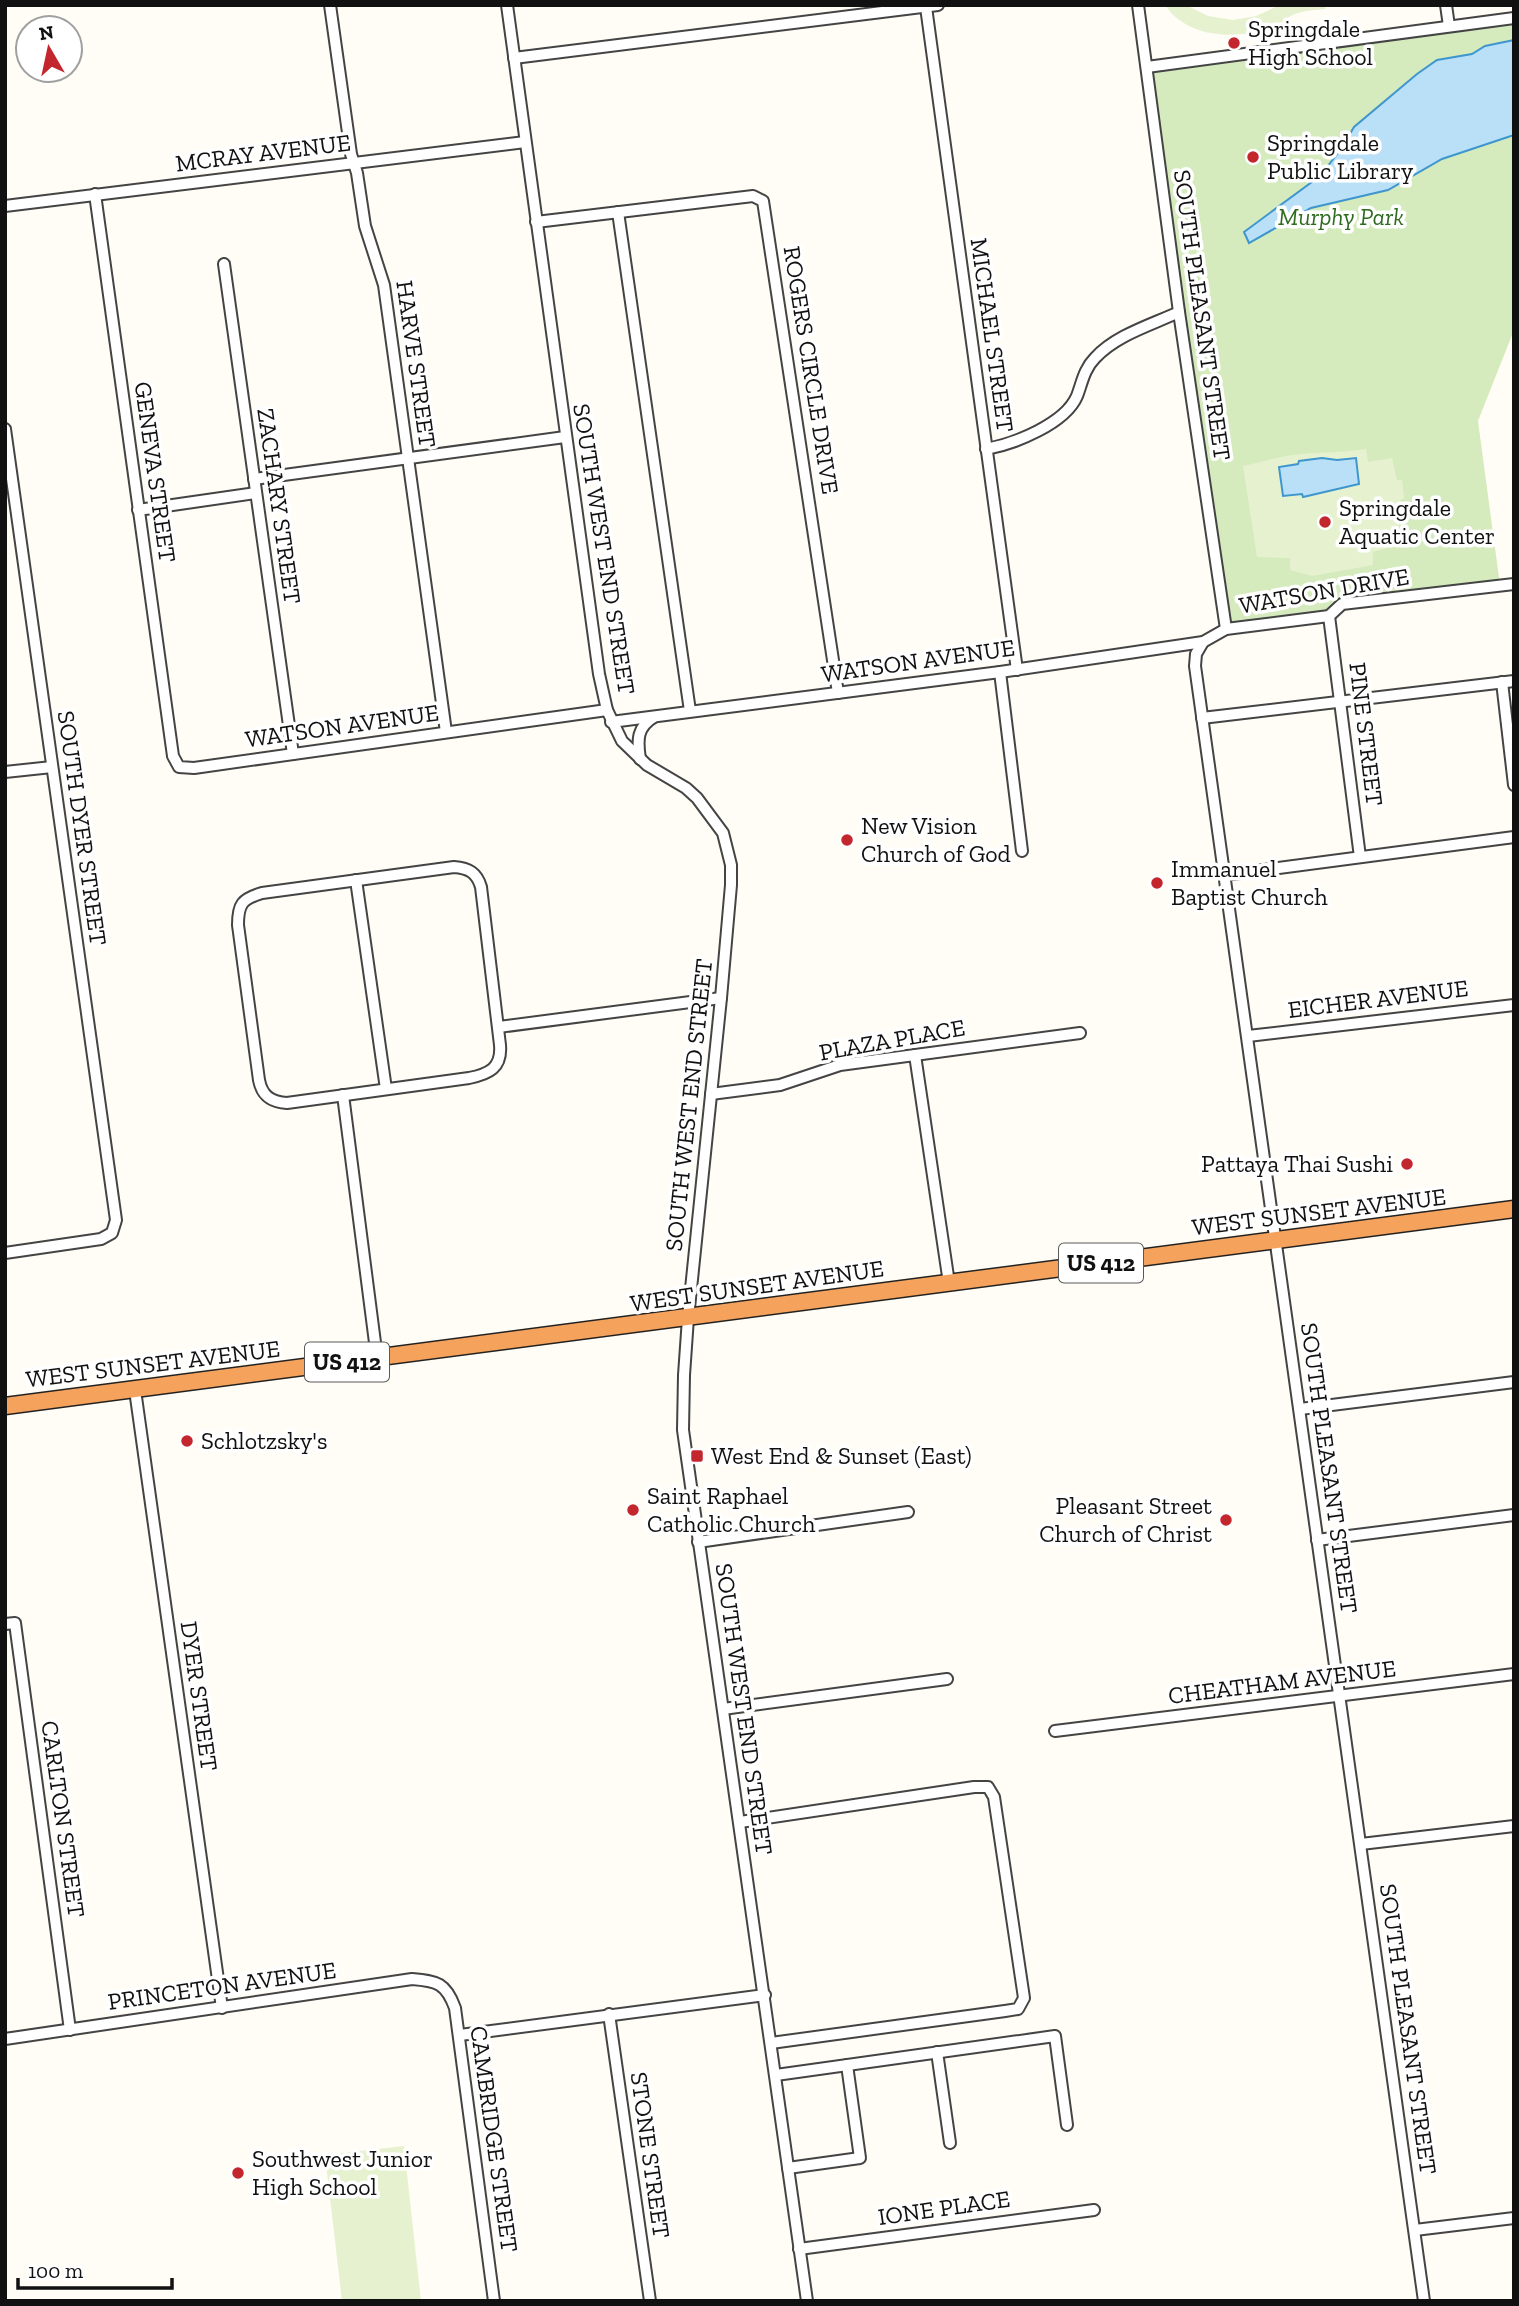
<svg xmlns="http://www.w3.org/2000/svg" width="1519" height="2306" viewBox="0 0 1519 2306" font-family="'Zilla Slab',serif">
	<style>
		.green { fill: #d5ebbd }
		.pitch { fill: #e6f2cf }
		.water { fill: #b9e0f7; stroke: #3f96cf; stroke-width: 2 }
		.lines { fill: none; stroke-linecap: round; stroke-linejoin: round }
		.minor-casing { stroke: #444; stroke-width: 14 }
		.highway-casing { stroke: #222; stroke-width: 19 }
		.minor { stroke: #fff; stroke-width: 10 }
		.highway { stroke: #f5a25d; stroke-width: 16 }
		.poi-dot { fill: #c4262e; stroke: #fff; stroke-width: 2.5 }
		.labels { text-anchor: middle; stroke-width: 7; stroke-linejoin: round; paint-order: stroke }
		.shield { fill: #fff; stroke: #585858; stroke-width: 2 }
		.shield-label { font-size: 23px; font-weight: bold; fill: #111 }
		.poi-label { font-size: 24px; fill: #111; stroke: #fff; text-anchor: start }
		.street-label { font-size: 24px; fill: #111; stroke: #fff }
		.park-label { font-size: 24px; font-style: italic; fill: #2f6b1f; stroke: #fff }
	</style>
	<rect width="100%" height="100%" fill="#fffdf5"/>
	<!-- green -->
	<polygon class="green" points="1514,18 1514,330 1478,421 1500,585 1343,604 1329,616 1226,629 1147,67"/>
	<!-- pitch -->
	<g class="pitch">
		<path d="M1165 5H1186L1208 16 1233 20 1256 16 1280 5H1325V9C1316 10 1307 10 1298 13 1288 16 1280 25 1269 28 1235 40 1187 38 1165 5Z"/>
		<path d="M1366 449 1368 462 1392 458 1397 480H1402L1404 498 1400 500 1398 545 1373 552V565L1312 576 1290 570V558L1257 557 1243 466C1259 463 1276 457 1293 455 1317 452 1341 453 1366 449Z"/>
		<polygon points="404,2146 421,2301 342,2301 325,2155"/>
	</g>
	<!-- water -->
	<g class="water">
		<polygon points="1514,40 1514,135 1442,159 1388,190 1311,208 1249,243 1244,232 1320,176 1341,149 1354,127 1417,74 1437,60 1472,54 1485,46"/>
		<polygon points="1322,458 1337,460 1356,458 1359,484 1303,497 1302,494 1283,496 1279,467 1298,464 1299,461"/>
	</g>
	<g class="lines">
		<!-- minor casing -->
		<g class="minor-casing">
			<g id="minor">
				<polyline points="330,5 351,154 357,173 365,226 384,285 446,732"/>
				<polyline points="507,5 599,674 607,710 622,741 647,765 686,788 697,798 723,833 731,865 731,885 721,998 688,1318 684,1375 683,1430 807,2301"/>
				<polyline points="1138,5 1179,312 1226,629"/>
				<polyline points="1446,5 1449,26"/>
				<polyline points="926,7 1017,670"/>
				<polyline points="514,58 938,5"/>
				<polyline points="1147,67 1514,18"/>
				<polyline points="95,194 173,756 179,767 194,768 607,710"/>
				<polyline points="5,206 525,142"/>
				<polyline points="618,212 690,711"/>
				<polyline points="536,222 753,196 763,201 838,693"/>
				<polyline points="224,264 293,754"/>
				<polyline points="5,429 116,1220 112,1233 101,1239 5,1253"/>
				<path d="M986 449C1014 444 1065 424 1077 396 1082 383 1084 369 1095 358 1116 335 1151 325 1179 312"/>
				<polyline points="254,479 565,437"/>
				<polyline points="138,510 256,493"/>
				<polyline points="1329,616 1360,857"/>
				<polyline points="1203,642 1196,654 1195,666 1424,2301"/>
				<polyline points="1000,672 1022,851"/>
				<polyline points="1502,682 1514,785"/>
				<polyline points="1202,718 1514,681"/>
				<polyline points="611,722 1000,672 1203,642 1226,629 1329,616 1342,604 1514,584"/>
				<path d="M640 759C637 740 637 727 654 717"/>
				<polyline points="5,772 52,767"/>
				<path d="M454 867C469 868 477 873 481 887L500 1045C502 1068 489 1074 469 1078L287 1103C271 1102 262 1096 259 1080L238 925C238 904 242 899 262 893Z"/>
				<polyline points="1225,875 1514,837"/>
				<polyline points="356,880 386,1089"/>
				<polyline points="499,1027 721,998"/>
				<polyline points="1248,1036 1514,1005"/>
				<polyline points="915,1055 949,1283"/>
				<polyline points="711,1094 780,1085 840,1065 1080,1033"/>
				<polyline points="343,1095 377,1358"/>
				<polyline points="135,1390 222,2008"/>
				<polyline points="1300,1409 1514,1382"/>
				<polyline points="1317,1540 1514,1515"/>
				<polyline points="698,1542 908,1512"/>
				<polyline points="5,1624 15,1623 70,2030"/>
				<polyline points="723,1709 947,1679"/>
				<polyline points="1055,1731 1514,1674"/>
				<polyline points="740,1822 974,1787 988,1787 994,1797 1024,1998 1018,2009 1005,2011 771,2043"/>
				<polyline points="1361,1844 1514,1826"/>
				<polyline points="609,2014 650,2301"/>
				<polyline points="460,2035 765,1995"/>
				<path d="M5 2039 412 1979C437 1981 446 1983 455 2008L494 2301"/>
				<polyline points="937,2052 950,2143"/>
				<polyline points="776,2075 1055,2036 1067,2125"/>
				<polyline points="788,2168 860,2158 847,2065"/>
				<polyline points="1415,2230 1514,2218"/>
				<polyline points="799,2249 1094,2210"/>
			</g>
		</g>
		<!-- highway casing -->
		<g class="highway-casing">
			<polyline id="highway" points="5,1406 1514,1209"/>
		</g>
		<!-- minor -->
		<use href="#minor" class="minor"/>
		<!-- highway -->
		<use href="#highway" class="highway"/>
	</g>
	<!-- markers -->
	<g class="poi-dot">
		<circle cx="1234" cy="43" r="7"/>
		<circle cx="1253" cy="157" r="7"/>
		<circle cx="1325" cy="522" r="7"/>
		<circle cx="847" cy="840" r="7"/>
		<circle cx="1157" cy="883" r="7"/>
		<circle cx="1407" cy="1164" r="7"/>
		<circle cx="187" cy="1441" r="7"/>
		<rect x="690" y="1449" width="14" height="14" rx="3.5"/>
		<circle cx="633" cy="1510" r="7"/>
		<circle cx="1226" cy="1520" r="7"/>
		<circle cx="238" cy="2173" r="7"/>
	</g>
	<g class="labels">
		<!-- shield labels -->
		<g class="shield">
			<rect x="1059" y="1243.5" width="84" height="39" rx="5"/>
			<rect x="305" y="1342.5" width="84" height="39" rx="5"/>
		</g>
		<g class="shield-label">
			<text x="1101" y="1271">US 412</text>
			<text x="347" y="1370">US 412</text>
		</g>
		<!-- poi labels -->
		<g class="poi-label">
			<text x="1248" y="37">Springdale<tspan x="1248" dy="28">High School</tspan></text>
			<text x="1267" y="151">Springdale<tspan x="1267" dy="28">Public Library</tspan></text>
			<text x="1339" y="516">Springdale<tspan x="1339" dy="28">Aquatic Center</tspan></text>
			<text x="861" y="834">New Vision<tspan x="861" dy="28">Church of God</tspan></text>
			<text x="1171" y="877">Immanuel<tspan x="1171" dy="28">Baptist Church</tspan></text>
			<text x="1393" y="1172" text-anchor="end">Pattaya Thai Sushi</text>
			<text x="201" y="1449">Schlotzsky's</text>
			<text x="711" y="1464">West End &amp; Sunset (East)</text>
			<text x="647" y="1504">Saint Raphael<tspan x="647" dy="28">Catholic Church</tspan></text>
			<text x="1212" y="1514" text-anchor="end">Pleasant Street<tspan x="1212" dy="28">Church of Christ</tspan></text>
			<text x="252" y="2167">Southwest Junior<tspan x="252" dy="28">High School</tspan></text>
		</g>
		<!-- street labels -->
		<g class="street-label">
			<text transform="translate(263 153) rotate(-7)" y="8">MCRAY AVENUE</text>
			<text transform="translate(1202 315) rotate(82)" y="8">SOUTH PLEASANT STREET</text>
			<text transform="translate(992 335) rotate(82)" y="8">MICHAEL STREET</text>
			<text transform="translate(416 364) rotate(82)" y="8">HARVE STREET</text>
			<text transform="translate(811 370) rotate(81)" y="8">ROGERS CIRCLE DRIVE</text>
			<text transform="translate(155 472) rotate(82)" y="8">GENEVA STREET</text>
			<text transform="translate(279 506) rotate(82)" y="8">ZACHARY STREET</text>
			<text transform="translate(604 549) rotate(81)" y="8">SOUTH WEST END STREET</text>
			<text transform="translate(1324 591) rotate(-10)" y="8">WATSON DRIVE</text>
			<text transform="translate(918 661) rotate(-8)" y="8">WATSON AVENUE</text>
			<text transform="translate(342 726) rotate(-8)" y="8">WATSON AVENUE</text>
			<text transform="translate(1366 734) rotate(83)" y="8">PINE STREET</text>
			<text transform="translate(82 828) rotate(82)" y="8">SOUTH DYER STREET</text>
			<text transform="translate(1378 999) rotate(-7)" y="8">EICHER AVENUE</text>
			<text transform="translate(892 1040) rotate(-10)" y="8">PLAZA PLACE</text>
			<text transform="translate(689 1105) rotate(-84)" y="8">SOUTH WEST END STREET</text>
			<text transform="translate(1319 1212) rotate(-7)" y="8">WEST SUNSET AVENUE</text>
			<text transform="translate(757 1286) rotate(-8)" y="8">WEST SUNSET AVENUE</text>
			<text transform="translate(153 1364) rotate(-7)" y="8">WEST SUNSET AVENUE</text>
			<text transform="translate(1329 1468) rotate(82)" y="8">SOUTH PLEASANT STREET</text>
			<text transform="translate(1282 1682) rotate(-7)" y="8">CHEATHAM AVENUE</text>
			<text transform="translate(199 1696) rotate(82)" y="8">DYER STREET</text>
			<text transform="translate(744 1709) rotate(82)" y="8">SOUTH WEST END STREET</text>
			<text transform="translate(63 1819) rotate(82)" y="8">CARLTON STREET</text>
			<text transform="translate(222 1986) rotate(-8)" y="8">PRINCETON AVENUE</text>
			<text transform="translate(1408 2029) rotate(82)" y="8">SOUTH PLEASANT STREET</text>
			<text transform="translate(494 2139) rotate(82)" y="8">CAMBRIDGE STREET</text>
			<text transform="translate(650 2155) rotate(82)" y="8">STONE STREET</text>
			<text transform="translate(944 2208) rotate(-8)" y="8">IONE PLACE</text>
		</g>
		<!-- park labels -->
		<g class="park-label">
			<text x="1341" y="225">Murphy Park</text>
		</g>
	</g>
	<!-- border -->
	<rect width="1519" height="2306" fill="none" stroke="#111111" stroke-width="14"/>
	<!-- north arrow -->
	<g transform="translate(49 49) rotate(351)"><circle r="33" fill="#ffffff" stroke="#a0a0a0" stroke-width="2"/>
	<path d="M0-5L12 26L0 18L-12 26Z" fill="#c4262e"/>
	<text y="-10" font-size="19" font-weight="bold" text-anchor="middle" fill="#111111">N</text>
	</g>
	<!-- scale -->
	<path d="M18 2278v10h154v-10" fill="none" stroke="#111111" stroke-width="3.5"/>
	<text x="28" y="2278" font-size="21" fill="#111111" stroke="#ffffff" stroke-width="5" paint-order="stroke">100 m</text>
</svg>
